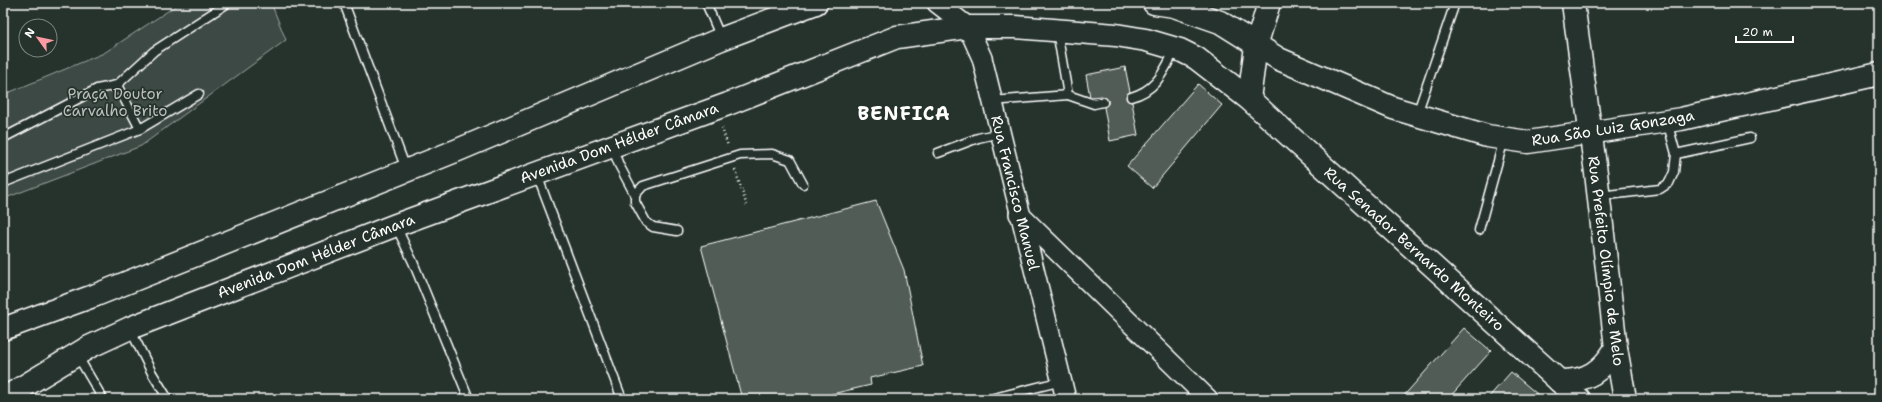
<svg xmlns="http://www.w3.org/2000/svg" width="1882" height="402" viewBox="0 0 1882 402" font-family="'Shantell Sans',sans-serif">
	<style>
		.green { fill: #3e4944; stroke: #9ea4a2 }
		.building { fill: #515c57; stroke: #fff }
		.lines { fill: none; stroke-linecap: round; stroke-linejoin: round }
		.service-casing { stroke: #fff; stroke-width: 11 }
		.tertiary-casing { stroke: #fff; stroke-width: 22 }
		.secondary-casing { stroke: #fff; stroke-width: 25 }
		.primary-casing { stroke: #fff; stroke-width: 25 }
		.path { stroke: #fff; stroke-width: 2.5; stroke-dasharray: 1 3; stroke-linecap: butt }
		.service { stroke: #26332d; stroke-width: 8 }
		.tertiary { stroke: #26332d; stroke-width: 19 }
		.secondary { stroke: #26332d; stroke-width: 22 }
		.primary { stroke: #26332d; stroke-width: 22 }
		.labels { text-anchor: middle; stroke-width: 3.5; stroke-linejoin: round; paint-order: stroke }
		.park-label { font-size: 15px; fill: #bbbfbe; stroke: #26332d }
		.street-label { font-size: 15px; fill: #fff; stroke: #26332d }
		.district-label { font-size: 19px; font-weight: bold; letter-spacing: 1px; fill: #fff; stroke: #26332d }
	</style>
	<rect width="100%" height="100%" fill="#26332d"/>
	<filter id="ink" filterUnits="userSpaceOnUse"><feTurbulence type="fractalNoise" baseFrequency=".025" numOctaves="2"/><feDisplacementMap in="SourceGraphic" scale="8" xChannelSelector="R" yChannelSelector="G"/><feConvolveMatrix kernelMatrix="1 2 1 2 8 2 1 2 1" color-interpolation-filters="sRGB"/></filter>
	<g filter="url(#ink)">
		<!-- green -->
		<polygon class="green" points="180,3 271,3 286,40 141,146 3,199 3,95 104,53"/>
		<!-- building -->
		<g class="building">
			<polygon points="1125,67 1130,92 1127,94 1126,98 1128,101 1132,102 1138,135 1110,141 1104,107 1108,104 1108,100 1102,96 1090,97 1086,75"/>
			<polygon points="1198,84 1222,105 1152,188 1127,166"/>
			<polygon points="876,201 904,270 923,366 870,378 871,385 810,399 742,399 701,246"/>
			<polygon points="1464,328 1491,351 1448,399 1401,399"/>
			<polygon points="1511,372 1543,399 1487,399"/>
		</g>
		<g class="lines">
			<!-- service casing -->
			<g class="service-casing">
				<g id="service">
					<polyline points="344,3 406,169"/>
					<polyline points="706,3 721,38"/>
					<polyline points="1057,31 1068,95 1094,104 1103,102"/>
					<polyline points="117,85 154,51 228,3"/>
					<path d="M1131 97C1157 90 1163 72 1175 50"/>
					<polyline points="992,101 1068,95"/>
					<polyline points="1417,114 1455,3"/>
					<polyline points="3,138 97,89 117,85 140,129"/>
					<polyline points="612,147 619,165 635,195"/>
					<polyline points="938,153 978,138 1000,133"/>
					<polyline points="1676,154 1750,138"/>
					<polyline points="3,174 6,182"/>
					<polyline points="537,175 622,399"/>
					<polyline points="3,183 140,129 199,94"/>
					<polyline points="1599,196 1660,189 1669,183 1674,172 1676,154 1667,121"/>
					<polyline points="396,226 413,262 469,399"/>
					<polyline points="1479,230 1504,139"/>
					<polyline points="677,231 653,227 646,222 635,202 635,195 643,186 740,155 772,154 790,160 803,184"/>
					<polyline points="130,329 152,373 168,399"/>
					<polyline points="77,355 103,399"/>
					<polyline points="990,399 1062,381"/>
				</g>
			</g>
			<!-- tertiary casing -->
			<g class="tertiary-casing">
				<g id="tertiary">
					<polyline points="937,3 968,27 982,58 1066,399"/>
					<polyline points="1019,214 1208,399"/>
				</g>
			</g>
			<!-- secondary casing -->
			<g class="secondary-casing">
				<g id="secondary">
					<polyline points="1573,3 1596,173 1616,348 1625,399"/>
					<polyline points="1249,99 1256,46 1269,3"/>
				</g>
			</g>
			<!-- primary casing -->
			<g class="primary-casing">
				<g id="primary">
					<polyline points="1154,3 1174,6 1220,22 1279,59 1393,108 1487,136 1528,142 1681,119 1879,74"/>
					<polyline points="3,329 96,295 458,150 721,39 816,3"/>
					<path d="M1559 381C1587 382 1602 371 1616 348"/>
					<polyline points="3,399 89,347 130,328 396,225 728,104 897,37 968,27 1015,27 1116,35 1146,40 1180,50 1196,58 1249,99 1579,399"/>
				</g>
			</g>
			<!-- path -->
			<g class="path">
				<polyline points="722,128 728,146"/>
				<polyline points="735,170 747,206"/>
			</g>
			<!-- service -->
			<use href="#service" class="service"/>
			<!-- tertiary -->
			<use href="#tertiary" class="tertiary"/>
			<!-- secondary -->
			<use href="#secondary" class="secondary"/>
			<!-- primary -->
			<use href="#primary" class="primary"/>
		</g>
	</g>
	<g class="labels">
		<!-- park labels -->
		<g class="park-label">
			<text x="115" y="99">Praça Doutor<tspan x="115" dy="17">Carvalho Brito</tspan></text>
		</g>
		<!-- street labels -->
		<g class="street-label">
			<text transform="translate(1613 128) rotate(-9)" y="5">Rua São Luiz Gonzaga</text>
			<text transform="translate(619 143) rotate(-20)" y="5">Avenida Dom Hélder Câmara</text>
			<text transform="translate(1015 193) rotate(76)" y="5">Rua Francisco Manuel</text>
			<text transform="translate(1414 249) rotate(42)" y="5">Rua Senador Bernardo Monteiro</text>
			<text transform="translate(316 256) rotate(-21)" y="5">Avenida Dom Hélder Câmara</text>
			<text transform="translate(1606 261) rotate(83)" y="5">Rua Prefeito Olímpio de Melo</text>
		</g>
		<!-- district labels -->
		<g class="district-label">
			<text x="904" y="120">BENFICA</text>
		</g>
	</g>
	<!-- margin -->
	<rect width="1882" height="402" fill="none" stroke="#26332d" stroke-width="16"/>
	<rect x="8" y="8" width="1866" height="386" fill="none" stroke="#fff" stroke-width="1.5" filter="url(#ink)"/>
	<!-- north arrow -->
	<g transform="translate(38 38) rotate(303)"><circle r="19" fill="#26332d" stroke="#7d8581"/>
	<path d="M0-3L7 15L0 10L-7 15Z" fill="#ff9aa2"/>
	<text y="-6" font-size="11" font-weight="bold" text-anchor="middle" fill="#ffffff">N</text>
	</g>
	<!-- scale -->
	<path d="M1736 36v6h57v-6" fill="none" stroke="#ffffff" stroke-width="2"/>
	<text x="1742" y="36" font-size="12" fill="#ffffff" stroke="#26332d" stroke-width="3" paint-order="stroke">20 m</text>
</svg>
